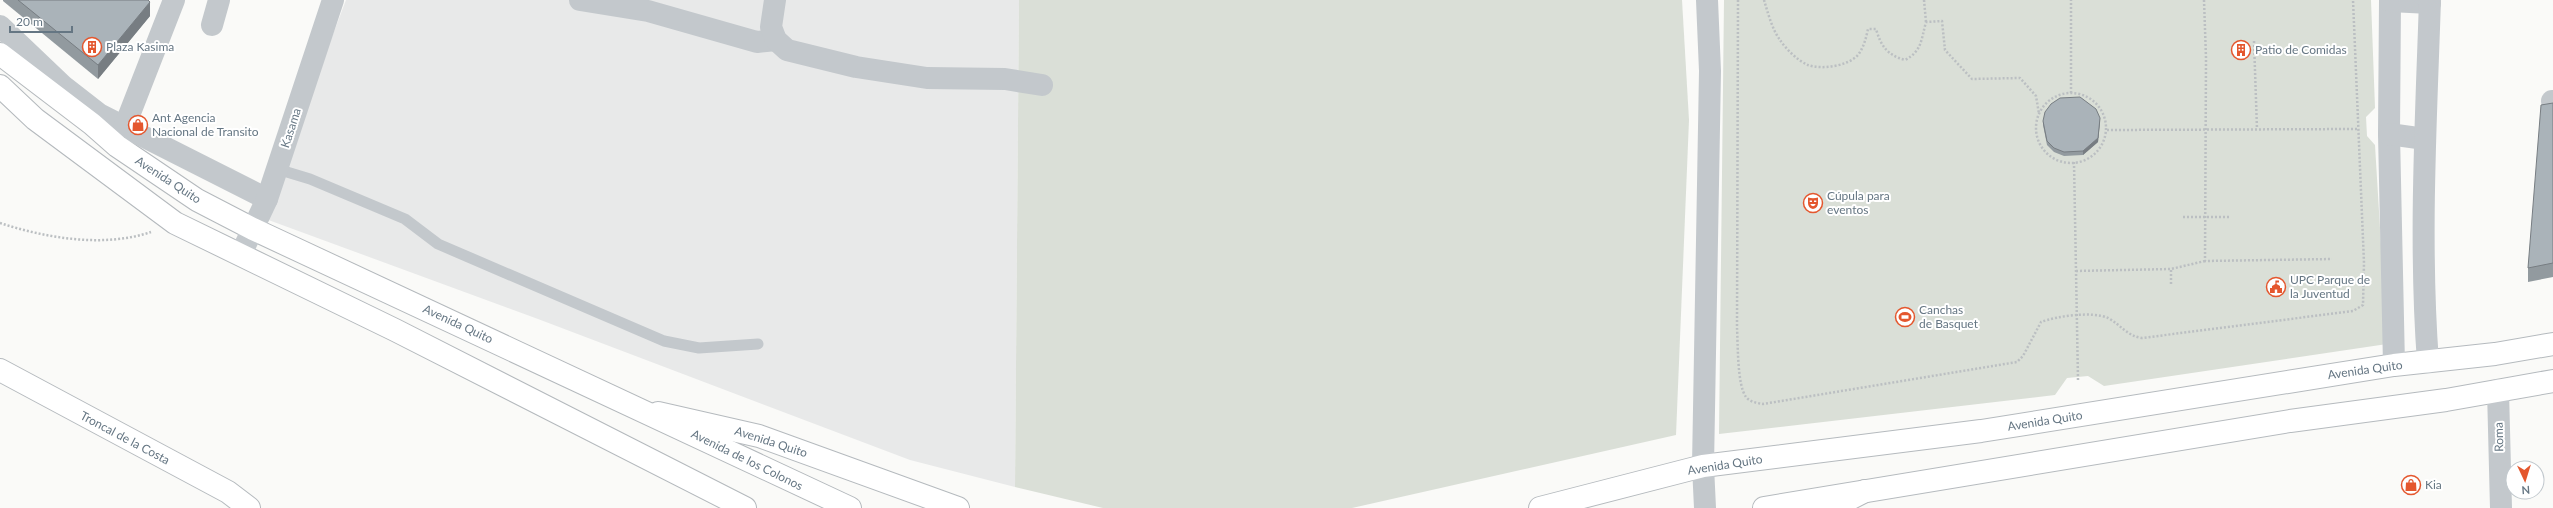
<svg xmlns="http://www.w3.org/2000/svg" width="2553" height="508" viewBox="0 0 2553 508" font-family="Lato,sans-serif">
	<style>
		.built { fill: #e8e9e9 }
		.green { fill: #dadfd7 }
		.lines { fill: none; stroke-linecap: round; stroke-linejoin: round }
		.primary-casing { stroke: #b5babe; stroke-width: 24 }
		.trunk-casing { stroke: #b4b9bd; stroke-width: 24 }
		.path { stroke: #bbbfc2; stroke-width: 2.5; stroke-dasharray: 2 2; stroke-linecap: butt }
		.service { stroke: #c3c8cc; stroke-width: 11 }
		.minor { stroke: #c3c8cc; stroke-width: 22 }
		.tertiary { stroke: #c3c8cc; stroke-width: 22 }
		.primary { stroke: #fff; stroke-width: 22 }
		.trunk { stroke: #fff; stroke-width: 22 }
		.wall { fill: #929a9f }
		.shaded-wall { fill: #777d82 }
		.building { fill: #aab3b9; stroke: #777d82 }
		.labels { text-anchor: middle; stroke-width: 4; stroke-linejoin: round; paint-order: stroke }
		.poi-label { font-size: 12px; fill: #657683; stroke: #fff; text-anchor: start }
		.street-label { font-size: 12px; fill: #657683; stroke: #fff }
	</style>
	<rect width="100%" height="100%" fill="#fafaf8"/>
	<!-- built -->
	<polygon class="built" points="346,0 1019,0 1015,487 910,460 538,319 263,218"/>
	<!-- green -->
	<g class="green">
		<polygon points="1019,0 1682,0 1689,120 1676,435 1352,508 1103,508 1015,487"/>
		<polygon points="1724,0 2371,0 2375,108 2366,117 2367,136 2375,145 2387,344 2104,386 2088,376 2067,378 2055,395 1719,434"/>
	</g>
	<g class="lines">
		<!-- primary casing -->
		<g class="primary-casing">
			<g id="primary">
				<polyline points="0,370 228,492 249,508"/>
				<polyline points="658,413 759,436 958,508"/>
				<polyline points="1540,508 1703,466 1981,431 2394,365 2495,354 2553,344"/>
				<polyline points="1764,508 2290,421 2446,400 2553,381"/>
			</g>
		</g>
		<!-- trunk casing -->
		<g class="trunk-casing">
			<g id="trunk">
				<polyline points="0,54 92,124 117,146 197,200 253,229 850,508"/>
				<polyline points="0,86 35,119 175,223 395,330 745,508"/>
				<polyline points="1832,508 1865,491"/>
			</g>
		</g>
		<!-- path -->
		<g class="path">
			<path d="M1738 0 1737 328C1738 343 1737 385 1746 397 1750 402 1757 403 1763 404L2017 362 2023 356 2041 322C2057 316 2093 311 2108 318 2121 325 2127 336 2142 338L2353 311 2363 305 2364 263 2353 0"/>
			<path d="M1764 0C1768 13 1772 29 1780 40 1786 49 1798 61 1808 65 1822 70 1848 66 1858 55 1864 47 1866 38 1868 29H1876C1881 46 1887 55 1905 60 1922 51 1921 40 1926 22L1942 21 1945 50 1972 79 2020 78 2036 96 2039 114"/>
			<polyline points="1924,0 1926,22"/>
			<polyline points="2204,0 2206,58 2205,261 2332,259"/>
			<polyline points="2254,41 2257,129"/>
			<polyline points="2071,93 2071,0"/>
			<circle cx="2071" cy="128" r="35"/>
			<polyline points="2107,130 2358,129"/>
			<polyline points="2074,162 2078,380"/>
			<polyline points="2183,217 2229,217"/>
			<path d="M0 223C46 238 104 248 151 232"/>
			<polyline points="2076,271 2171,269 2205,261"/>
			<polyline points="2171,284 2171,269"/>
		</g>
		<!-- service -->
		<polyline class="service" points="277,169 310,179 405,219 438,244 664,341 699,348 758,344"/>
		<!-- minor -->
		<g class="minor">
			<polyline points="580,0 648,11 757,42 776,40"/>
			<polyline points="775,0 771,27 776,40 787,50 856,67 927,78 1005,79 1042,85"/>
			<polyline points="212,25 219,0"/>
			<polyline points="0,26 63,86 99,114 267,199"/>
			<polyline points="2552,101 2553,101"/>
			<polyline points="119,141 174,0"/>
			<polyline points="2498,390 2501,508"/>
			<polyline points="1705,508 1703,466 1710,71 1707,0"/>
		</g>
		<!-- tertiary -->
		<g class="tertiary">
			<polyline points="2390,0 2389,134 2394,365"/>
			<polyline points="2390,1 2430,3"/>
			<polyline points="2389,134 2425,139"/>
			<polyline points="241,254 267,199 333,0"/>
			<path d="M2428 362C2419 242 2426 121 2430 0"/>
		</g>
		<!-- primary -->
		<use href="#primary" class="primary"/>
		<!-- trunk -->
		<use href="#trunk" class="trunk"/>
	</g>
	<!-- wall -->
	<g class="wall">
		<polygon points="3,0 148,0 150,16 98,79 3,1"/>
		<polygon points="2553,103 2553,277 2528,282 2528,268"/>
		<polygon points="2043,121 2100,122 2098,142 2083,155 2064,156 2054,152 2047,145 2043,125"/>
	</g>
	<!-- shaded-wall -->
	<g class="shaded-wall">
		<polygon points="150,2 150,16 98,79 98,65"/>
		<polygon points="2100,118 2098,142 2083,155 2083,151"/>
	</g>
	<!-- building -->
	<g class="building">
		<polygon points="18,0 148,0 150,2 98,65"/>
		<polygon points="2080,97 2096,109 2100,118 2098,138 2083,151 2064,152 2054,148 2047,141 2043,121 2045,112 2051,104 2060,98"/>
		<polygon points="2553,103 2553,263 2528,268 2541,105"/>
	</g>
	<!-- icons -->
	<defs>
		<g id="building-ring" transform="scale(1)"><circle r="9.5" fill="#fff" stroke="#e4572e" stroke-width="1.5"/><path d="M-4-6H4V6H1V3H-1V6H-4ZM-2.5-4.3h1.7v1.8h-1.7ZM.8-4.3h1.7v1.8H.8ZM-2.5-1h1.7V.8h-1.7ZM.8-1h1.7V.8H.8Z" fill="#e4572e"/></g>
		<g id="shop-ring" transform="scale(1)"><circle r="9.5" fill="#fff" stroke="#e4572e" stroke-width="1.5"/><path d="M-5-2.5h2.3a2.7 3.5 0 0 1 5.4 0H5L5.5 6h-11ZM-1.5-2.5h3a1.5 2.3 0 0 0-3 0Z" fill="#e4572e"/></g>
		<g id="theatre-ring" transform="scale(1)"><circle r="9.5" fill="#fff" stroke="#e4572e" stroke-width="1.5"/><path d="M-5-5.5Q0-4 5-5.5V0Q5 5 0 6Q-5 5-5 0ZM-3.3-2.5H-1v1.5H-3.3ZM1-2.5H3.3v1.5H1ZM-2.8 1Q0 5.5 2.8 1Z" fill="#e4572e"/></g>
		<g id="civic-ring" transform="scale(1)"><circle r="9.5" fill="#fff" stroke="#e4572e" stroke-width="1.5"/><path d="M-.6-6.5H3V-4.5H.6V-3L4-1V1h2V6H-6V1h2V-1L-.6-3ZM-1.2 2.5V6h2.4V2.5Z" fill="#e4572e"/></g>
		<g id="stadium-ring" transform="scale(1)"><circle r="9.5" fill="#fff" stroke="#e4572e" stroke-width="1.5"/><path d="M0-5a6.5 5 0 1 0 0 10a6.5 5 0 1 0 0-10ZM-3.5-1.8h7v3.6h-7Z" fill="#e4572e"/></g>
	</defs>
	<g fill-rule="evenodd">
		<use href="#building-ring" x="92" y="47"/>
		<use href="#building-ring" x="2241" y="50"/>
		<use href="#shop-ring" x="138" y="125"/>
		<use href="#theatre-ring" x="1813" y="203"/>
		<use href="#civic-ring" x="2276" y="287"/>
		<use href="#stadium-ring" x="1905" y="317"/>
		<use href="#shop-ring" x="2411" y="485"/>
	</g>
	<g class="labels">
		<!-- poi labels -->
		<g class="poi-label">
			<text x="106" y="51">Plaza Kasima</text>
			<text x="2255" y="54">Patio de Comidas</text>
			<text x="152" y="122">Ant Agencia<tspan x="152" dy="14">Nacional de Transito</tspan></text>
			<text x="1827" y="200">Cúpula para<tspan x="1827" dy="14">eventos</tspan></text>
			<text x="2290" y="284">UPC Parque de<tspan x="2290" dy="14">la Juventud</tspan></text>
			<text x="1919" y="314">Canchas<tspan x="1919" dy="14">de Basquet</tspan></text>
			<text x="2425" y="489">Kia</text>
		</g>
		<!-- street labels -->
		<g class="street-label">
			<text transform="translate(291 128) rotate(-72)" y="4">Kasama</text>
			<text transform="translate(168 180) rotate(33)" y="4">Avenida Quito</text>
			<text transform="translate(458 324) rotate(25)" y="4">Avenida Quito</text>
			<text transform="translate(2365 370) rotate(-8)" y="4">Avenida Quito</text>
			<text transform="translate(2045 421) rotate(-9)" y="4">Avenida Quito</text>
			<text transform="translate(2499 437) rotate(-91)" y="4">Roma</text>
			<text transform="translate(125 438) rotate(28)" y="4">Troncal de la Costa</text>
			<text transform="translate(771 442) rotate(18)" y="4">Avenida Quito</text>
			<text transform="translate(747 460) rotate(26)" y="4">Avenida de los Colonos</text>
			<text transform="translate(1725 465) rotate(-9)" y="4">Avenida Quito</text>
		</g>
	</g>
	<!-- north arrow -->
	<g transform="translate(2525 480) rotate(176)"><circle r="19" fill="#ffffff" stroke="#c1c8cd"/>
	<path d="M0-3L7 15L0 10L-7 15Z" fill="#e4572e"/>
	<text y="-6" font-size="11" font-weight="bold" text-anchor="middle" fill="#657683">N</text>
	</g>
	<!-- scale -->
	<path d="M10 26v6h62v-6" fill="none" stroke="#657683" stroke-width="2"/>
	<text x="16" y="26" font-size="12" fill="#657683" stroke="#ffffff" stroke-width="3" paint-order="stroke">20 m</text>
</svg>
